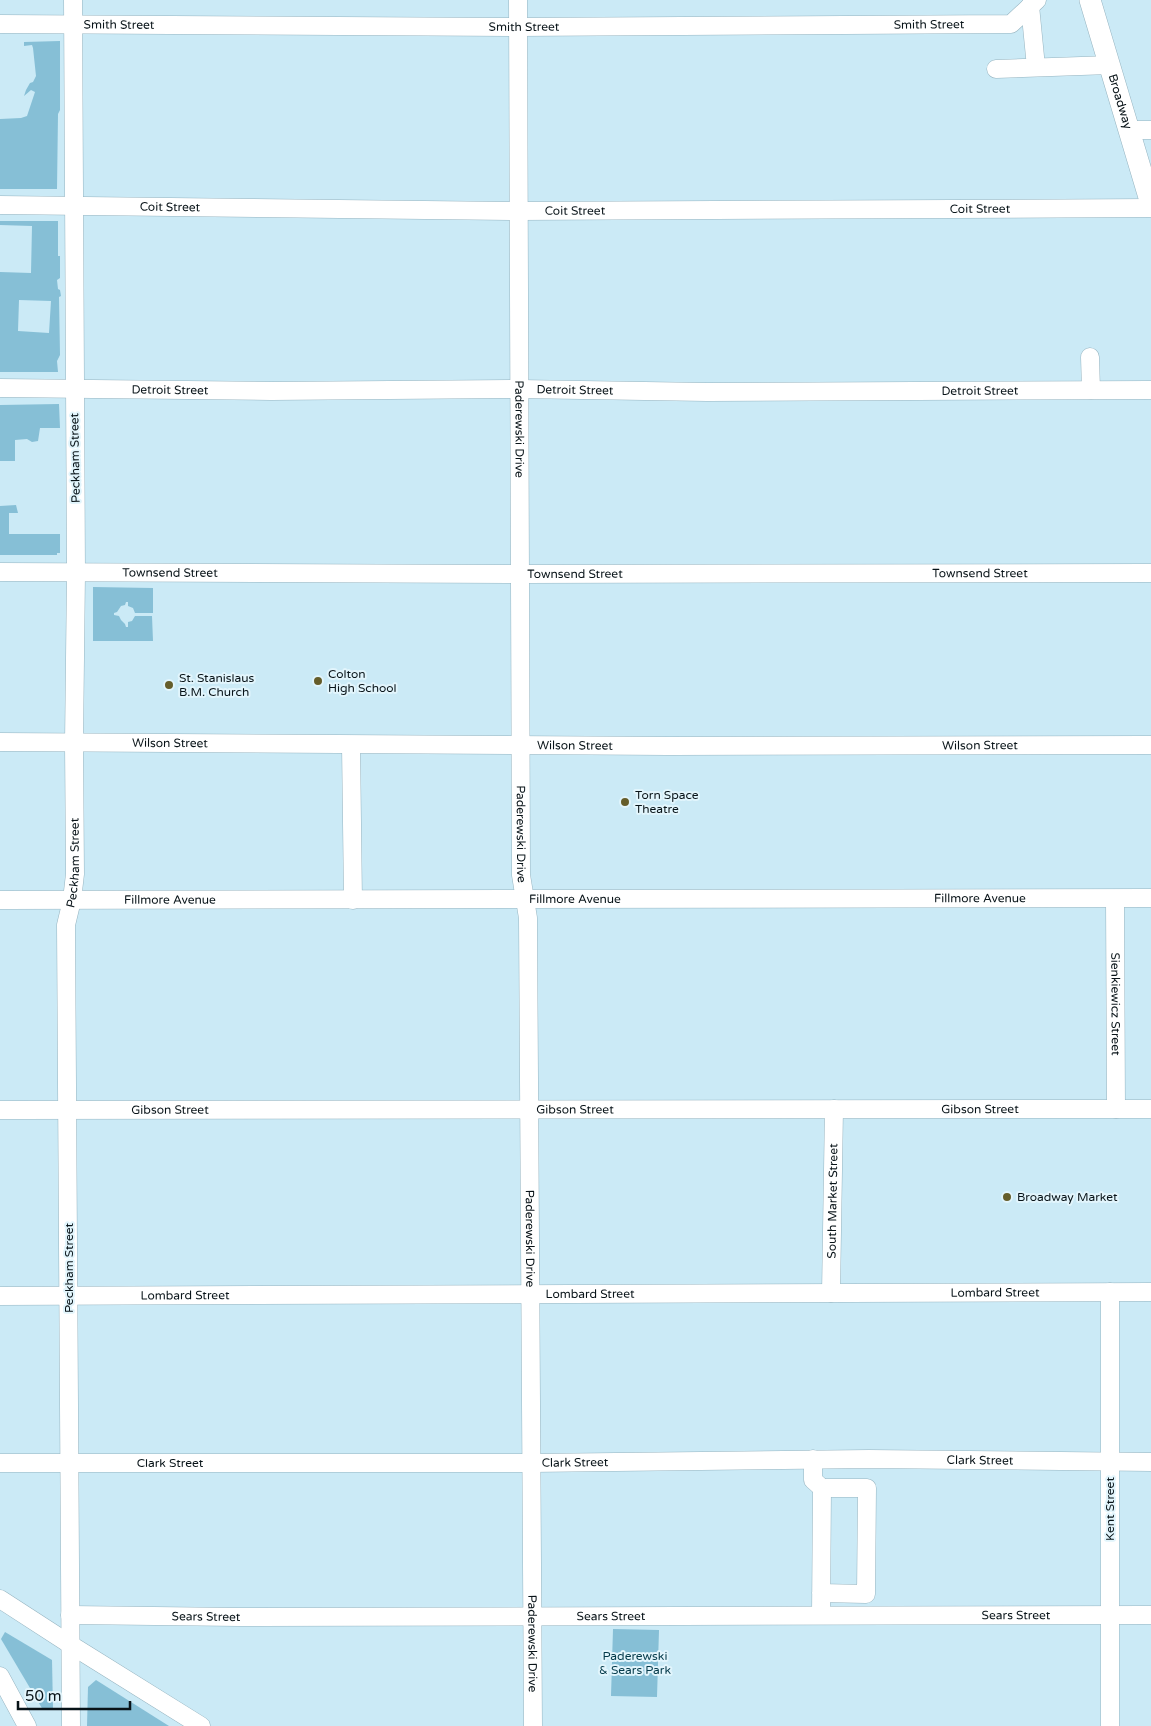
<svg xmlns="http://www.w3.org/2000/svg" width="1151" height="1726" viewBox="0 0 1151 1726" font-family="'Varela Round',sans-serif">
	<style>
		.green { fill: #86bfd6; fill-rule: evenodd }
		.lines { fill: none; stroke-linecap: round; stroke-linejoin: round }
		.minor-casing { stroke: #96b4c0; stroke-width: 19 }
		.major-casing { stroke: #96b4c0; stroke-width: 22 }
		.minor { stroke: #fff; stroke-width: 18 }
		.major { stroke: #fff; stroke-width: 21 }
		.poi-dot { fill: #655d2a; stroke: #e2f5fc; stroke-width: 2 }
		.labels { text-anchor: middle; stroke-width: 4; stroke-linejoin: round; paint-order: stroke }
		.street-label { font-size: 12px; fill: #081318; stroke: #e2f5fc }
		.poi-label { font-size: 12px; fill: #081318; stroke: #e2f5fc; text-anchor: start }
		.park-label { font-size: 12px; fill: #043a4a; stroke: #e2f5fc }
	</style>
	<rect width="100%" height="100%" fill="#cbeaf6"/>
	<!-- green -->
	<g class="green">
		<polygon points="60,41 60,110 58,114 57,189 0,189 0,119 21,118 27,116 35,92 31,90 24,96 26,90 30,83 33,82 36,76 33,48 32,45 24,46 24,42"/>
		<path d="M0 221H58V256H60V278L57 280 58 289 60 290 61 296 59 297 60 355 57 361 58 372H0V272L31 273 32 226 0 225ZM19 300 51 301 49 333 18 331Z"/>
		<polygon points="59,404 60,428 40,428 38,441 32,442 27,439 15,440 15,461 0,461 0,405"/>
		<polygon points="16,505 18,513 9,513 9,534 60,534 60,553 57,553 57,555 0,555 0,506"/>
		<polygon points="93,587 153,588 153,613 135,613 133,608 128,606 128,602 126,602 125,605 121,606 117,612 114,613 114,615 119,616 121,620 125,624 126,627 128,627 128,622 132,621 135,616 152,616 153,641 93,641"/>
		<polygon points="613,1629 659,1630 657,1697 611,1696"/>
		<polygon points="5,1632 52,1660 53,1709 43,1710 1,1639"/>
		<polygon points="96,1680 169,1726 87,1726 88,1687"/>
	</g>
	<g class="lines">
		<!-- minor casing -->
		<g class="minor-casing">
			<g id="minor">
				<path id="s1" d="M518 0 521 875 528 918 533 1726"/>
				<polyline points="1030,6 1036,67"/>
				<path id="s2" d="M0 24 518 27 1011 24 1037 0"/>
				<polyline points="996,69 1110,65"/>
				<polyline points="1129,130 1151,130"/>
				<path id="s3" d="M0 205 518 211 1151 208"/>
				<polyline points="1090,357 1091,390"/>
				<path id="s4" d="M0 388 271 391 519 389 707 392 1151 390"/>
				<path id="s5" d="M0 572 520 574 1151 573"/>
				<path id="s6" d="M0 742 669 746 1151 745"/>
				<polyline points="351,745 353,900"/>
				<path id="s7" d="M1115 899 1116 1109"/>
				<path id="s8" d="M0 900 1151 898"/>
				<path id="s9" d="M0 1110 1151 1109"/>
				<polyline points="1110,1292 1110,1726"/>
				<path id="s10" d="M831 1293 834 1109"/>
				<path id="s11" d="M0 1296 1151 1292"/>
				<polyline points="813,1459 813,1480 822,1488"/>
				<path id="s12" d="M0 1463H531L869 1459 1151 1462"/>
				<polyline points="821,1593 866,1594 867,1488 822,1488 821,1615"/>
				<polyline points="0,1599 71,1645 201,1726"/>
				<path id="s13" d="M70 1615 238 1617 1151 1615"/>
				<polyline points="0,1676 27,1726"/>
				<path id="s14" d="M71 1726 66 925 72 900 75 874 74 743 76 573 73 0"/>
			</g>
		</g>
		<!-- major casing -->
		<g class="major-casing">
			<g id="major">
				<path id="s15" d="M1090 0 1151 204"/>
			</g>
		</g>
		<!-- minor -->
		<use href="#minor" class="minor"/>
		<!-- major -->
		<use href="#major" class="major"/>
	</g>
	<!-- markers -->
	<g class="poi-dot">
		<circle cx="318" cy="681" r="5"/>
		<circle cx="169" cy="685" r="5"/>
		<circle cx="625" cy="802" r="5"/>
		<circle cx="1007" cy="1197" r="5"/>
	</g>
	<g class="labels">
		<!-- street labels -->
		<g class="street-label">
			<text dy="4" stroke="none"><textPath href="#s2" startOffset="119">Smith Street</textPath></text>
			<text dy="4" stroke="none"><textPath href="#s2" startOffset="929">Smith Street</textPath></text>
			<text dy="4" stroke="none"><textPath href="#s2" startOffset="524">Smith Street</textPath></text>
			<text dy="4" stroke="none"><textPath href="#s15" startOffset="106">Broadway</textPath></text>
			<text dy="4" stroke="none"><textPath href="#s3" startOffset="170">Coit Street</textPath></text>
			<text dy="4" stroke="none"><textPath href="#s3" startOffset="980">Coit Street</textPath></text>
			<text dy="4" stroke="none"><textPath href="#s3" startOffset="575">Coit Street</textPath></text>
			<text dy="4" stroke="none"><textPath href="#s4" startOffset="170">Detroit Street</textPath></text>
			<text dy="4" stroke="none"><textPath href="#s4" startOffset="575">Detroit Street</textPath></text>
			<text dy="4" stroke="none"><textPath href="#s4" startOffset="980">Detroit Street</textPath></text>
			<text dy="4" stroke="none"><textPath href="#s1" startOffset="429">Paderewski Drive</textPath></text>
			<text transform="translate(75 458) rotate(-91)" y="4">Peckham Street</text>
			<text dy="4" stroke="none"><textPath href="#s5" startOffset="170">Townsend Street</textPath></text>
			<text dy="4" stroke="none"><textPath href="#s5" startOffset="980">Townsend Street</textPath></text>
			<text dy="4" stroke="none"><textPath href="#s5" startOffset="575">Townsend Street</textPath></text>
			<text dy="4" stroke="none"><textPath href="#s6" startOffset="170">Wilson Street</textPath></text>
			<text dy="4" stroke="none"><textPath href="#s6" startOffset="575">Wilson Street</textPath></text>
			<text dy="4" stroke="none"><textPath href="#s6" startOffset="980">Wilson Street</textPath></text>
			<text dy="4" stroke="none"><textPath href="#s1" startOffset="834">Paderewski Drive</textPath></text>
			<text dy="4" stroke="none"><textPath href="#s14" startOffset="864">Peckham Street</textPath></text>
			<text dy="4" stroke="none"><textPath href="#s8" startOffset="980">Fillmore Avenue</textPath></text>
			<text dy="4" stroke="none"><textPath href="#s8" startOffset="170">Fillmore Avenue</textPath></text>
			<text dy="4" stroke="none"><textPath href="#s8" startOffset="575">Fillmore Avenue</textPath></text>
			<text dy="4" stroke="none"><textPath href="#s7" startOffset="105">Sienkiewicz Street</textPath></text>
			<text dy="4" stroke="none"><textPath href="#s9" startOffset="980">Gibson Street</textPath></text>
			<text dy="4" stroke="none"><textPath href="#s9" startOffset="170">Gibson Street</textPath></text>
			<text dy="4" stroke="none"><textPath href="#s9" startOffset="575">Gibson Street</textPath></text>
			<text dy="4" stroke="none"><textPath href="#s10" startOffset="92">South Market Street</textPath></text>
			<text dy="4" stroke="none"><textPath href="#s1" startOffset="1239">Paderewski Drive</textPath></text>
			<text transform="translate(69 1268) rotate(-90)" y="4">Peckham Street</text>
			<text dy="4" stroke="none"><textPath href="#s11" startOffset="995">Lombard Street</textPath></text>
			<text dy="4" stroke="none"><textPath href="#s11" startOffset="590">Lombard Street</textPath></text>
			<text dy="4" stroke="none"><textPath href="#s11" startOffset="185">Lombard Street</textPath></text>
			<text dy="4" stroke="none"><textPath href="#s12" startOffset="980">Clark Street</textPath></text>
			<text dy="4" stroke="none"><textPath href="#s12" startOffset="170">Clark Street</textPath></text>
			<text dy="4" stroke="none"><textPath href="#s12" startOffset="575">Clark Street</textPath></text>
			<text transform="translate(1110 1509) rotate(-90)" y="4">Kent Street</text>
			<text dy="4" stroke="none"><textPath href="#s13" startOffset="541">Sears Street</textPath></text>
			<text dy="4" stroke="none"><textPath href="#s13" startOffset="946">Sears Street</textPath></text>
			<text dy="4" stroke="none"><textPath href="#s13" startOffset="136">Sears Street</textPath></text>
			<text dy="4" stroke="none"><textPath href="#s1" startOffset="1644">Paderewski Drive</textPath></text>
		</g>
		<!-- poi labels -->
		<g class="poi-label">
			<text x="328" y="678">Colton<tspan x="328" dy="14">High School</tspan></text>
			<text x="179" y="682">St. Stanislaus<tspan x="179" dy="14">B.M. Church</tspan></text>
			<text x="635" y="799">Torn Space<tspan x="635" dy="14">Theatre</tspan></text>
			<text x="1017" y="1201">Broadway Market</text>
		</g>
		<!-- park labels -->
		<g class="park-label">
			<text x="635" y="1660">Paderewski<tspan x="635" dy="14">&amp; Sears Park</tspan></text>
		</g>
	</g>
	<!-- scale -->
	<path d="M18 1701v8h112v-8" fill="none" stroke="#081318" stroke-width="2.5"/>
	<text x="25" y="1701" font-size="15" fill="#081318" stroke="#e2f5fc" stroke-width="4" paint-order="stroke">50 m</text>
</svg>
